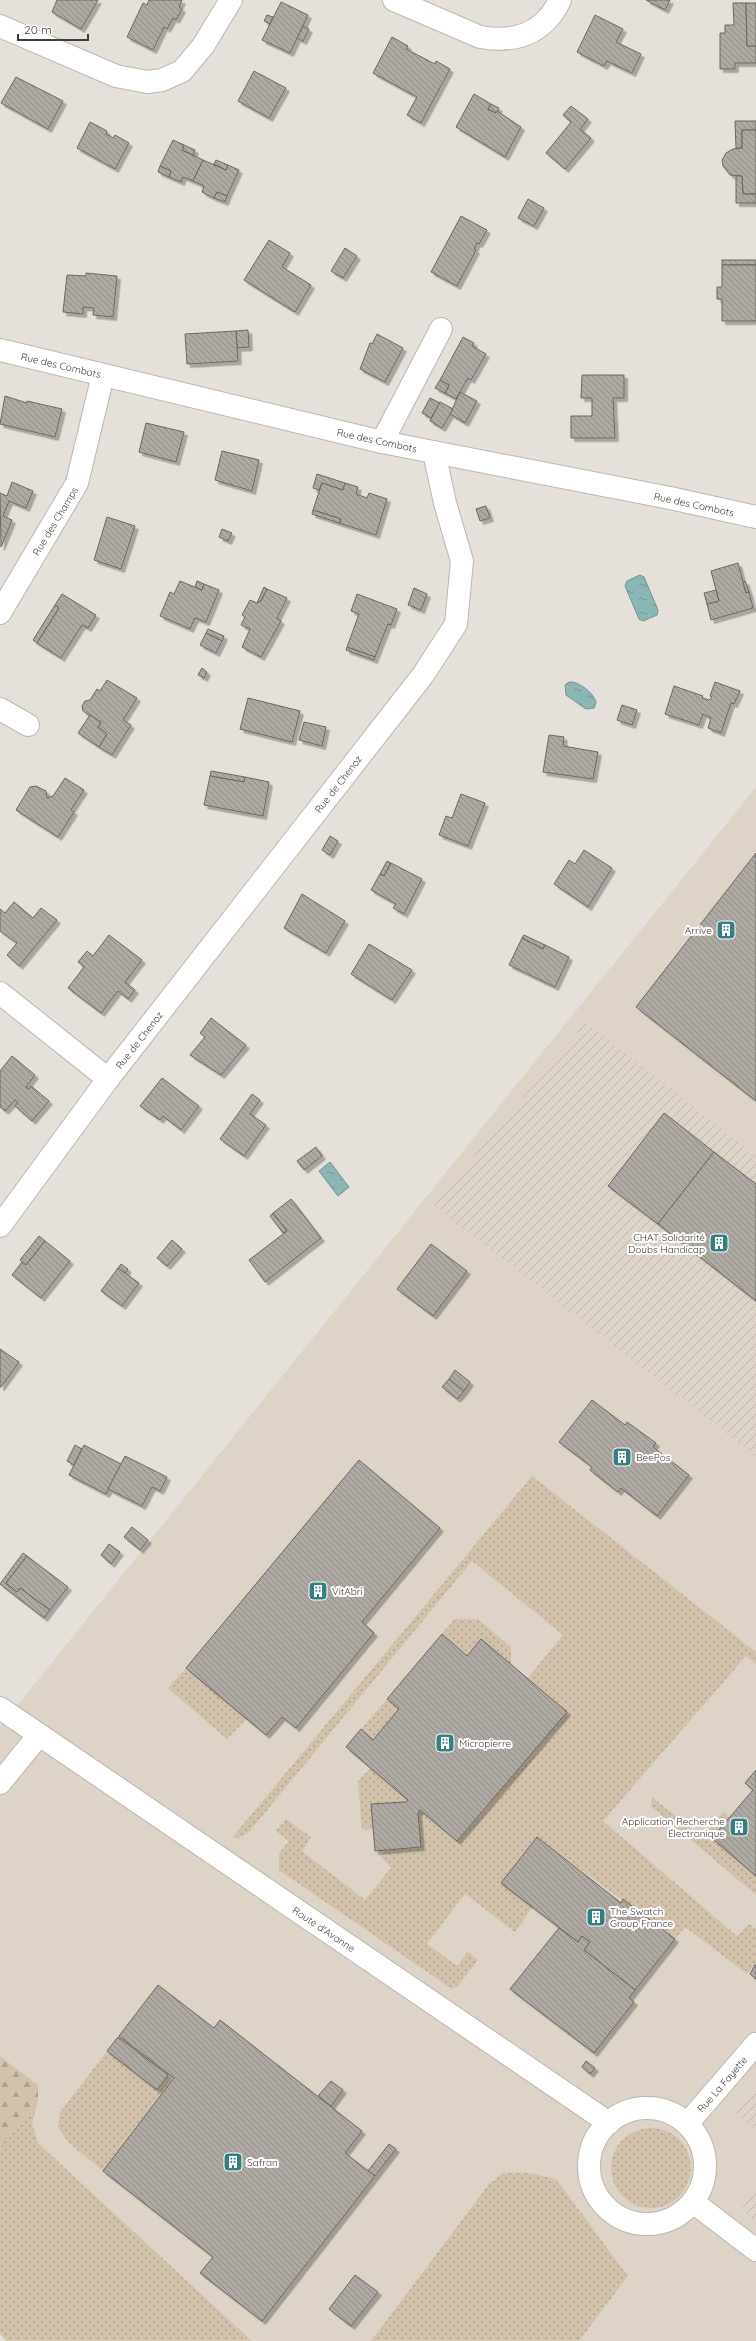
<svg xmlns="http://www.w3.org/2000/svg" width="756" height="2341" viewBox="0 0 756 2341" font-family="Quicksand,sans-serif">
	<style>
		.built { fill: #ddd3c6 }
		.industrial { fill: url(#industrial-furrows) }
		.grass { fill: url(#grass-dots) }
		.forest { fill: url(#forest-firs) }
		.water { fill: url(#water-ripples); stroke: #749190 }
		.building { fill: url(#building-back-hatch); stroke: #6a6660; filter: url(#shadow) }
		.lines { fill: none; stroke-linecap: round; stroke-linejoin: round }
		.minor-casing { stroke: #bbb6af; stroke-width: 24 }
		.minor { stroke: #fff; stroke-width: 22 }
		.labels { text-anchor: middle; stroke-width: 4; stroke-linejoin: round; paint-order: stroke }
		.street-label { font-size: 10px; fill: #3e3c39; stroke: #fff }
		.poi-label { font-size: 10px; fill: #3e3c39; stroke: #fff; text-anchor: start }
	</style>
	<defs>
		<pattern id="industrial-furrows" width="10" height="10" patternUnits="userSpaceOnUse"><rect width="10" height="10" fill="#ddd3c6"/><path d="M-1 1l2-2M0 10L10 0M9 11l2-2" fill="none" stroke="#bfb6ab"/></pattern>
		<pattern id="grass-dots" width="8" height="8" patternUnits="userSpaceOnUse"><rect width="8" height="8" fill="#d3c2ab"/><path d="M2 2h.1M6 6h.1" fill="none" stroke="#ad9f8c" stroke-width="1.8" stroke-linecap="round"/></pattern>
		<pattern id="forest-firs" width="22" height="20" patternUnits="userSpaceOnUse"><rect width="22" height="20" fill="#d3c2ab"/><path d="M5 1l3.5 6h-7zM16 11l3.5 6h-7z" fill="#ad9f8c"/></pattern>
		<pattern id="water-ripples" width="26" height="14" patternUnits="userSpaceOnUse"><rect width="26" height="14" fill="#8bb6b6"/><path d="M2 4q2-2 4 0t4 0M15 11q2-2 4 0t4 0" fill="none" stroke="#739595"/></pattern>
		<pattern id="building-back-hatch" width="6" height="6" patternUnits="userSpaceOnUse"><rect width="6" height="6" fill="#aea9a3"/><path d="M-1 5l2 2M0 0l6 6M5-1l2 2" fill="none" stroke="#8f8b86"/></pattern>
		<filter id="shadow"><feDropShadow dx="3.5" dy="3.5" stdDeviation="0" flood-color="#0004"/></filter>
	</defs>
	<rect width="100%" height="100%" fill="#e5e0da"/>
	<!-- built -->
	<polygon class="built" points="756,787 756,2341 579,2341 628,2276 528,2173 503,2173 489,2184 371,2341 252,2341 38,2143 32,2123 38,2101 38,2085 0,2056 0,1727"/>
	<!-- industrial -->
	<g class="industrial">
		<polygon points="586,1022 756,1156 756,1456 433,1205"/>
		<polygon points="756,2090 756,2130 736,2114"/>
		<polygon points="756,2185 756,2222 745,2213 741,2203"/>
	</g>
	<!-- grass -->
	<g class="grass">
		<polygon points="532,1476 756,1652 756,1664 746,1656 603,1821 737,1936 749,1924 756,1929 756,1963 747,1974 685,1927 675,1939 537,1837 501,1883 533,1907 515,1932 465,1894 427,1944 457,1966 468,1952 478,1960 458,1986 452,1989 279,1870 279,1854 289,1841 276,1831 286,1819 311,1837 302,1851 365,1900 391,1868 380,1856 386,1850 421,1847 418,1813 420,1810 458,1841 566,1712 527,1679 563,1635 472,1561 249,1832 239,1838 232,1838"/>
		<polygon points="454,1619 478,1619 511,1647 511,1665 481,1640 467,1656 442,1634"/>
		<polygon points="186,1668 247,1719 227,1739 168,1688"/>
		<polygon points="387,1699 399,1709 373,1740 361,1729"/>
		<polygon points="371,1768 408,1800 406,1802 371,1804 373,1829 362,1830 358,1781"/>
		<polygon points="652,1797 702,1838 723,1812 730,1817 712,1838 756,1876 756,1895 651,1806"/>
		<polygon points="119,2036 174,2078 103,2171 68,2142 58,2127 60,2112"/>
		<polygon points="38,2101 32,2123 38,2143 252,2341 6,2341 0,2334 0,2149"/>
		<circle cx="651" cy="2168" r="40"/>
		<polygon points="503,2173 528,2173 556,2179 628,2276 579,2341 371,2341 489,2184"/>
	</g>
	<!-- forest -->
	<polygon class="forest" points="0,2056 38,2085 38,2101 0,2149"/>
	<!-- water -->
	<g class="water">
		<polygon points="640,575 644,577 658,610 657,615 643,621 639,619 625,586 627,581"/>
		<path d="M569 682C579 681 595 694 596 703L594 708 586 709 566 695 565 685Z"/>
		<polygon points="330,1162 349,1187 338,1196 319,1171"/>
	</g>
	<!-- building -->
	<g class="building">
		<polygon points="57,0 98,0 81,29 52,12"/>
		<polygon points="149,0 182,0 179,7 182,9 176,20 173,18 167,29 164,27 153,50 127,37 143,3 147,5"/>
		<polygon points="646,0 670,0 665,10"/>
		<polygon points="281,2 308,15 290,53 262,40"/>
		<polygon points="733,3 746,3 747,46 756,46 756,63 735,63 735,69 720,69 720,33 725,33 725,25 734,25"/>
		<polygon points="746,3 756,3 756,46 747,46"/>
		<polygon points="267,15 273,17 270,24 264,21"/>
		<polygon points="595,15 623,29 616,42 641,54 632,73 607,61 604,66 577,52"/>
		<polygon points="303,26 309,29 303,41 297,38"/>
		<polygon points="392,37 408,46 406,49 435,64 436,61 450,69 421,123 407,115 417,97 373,73"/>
		<polygon points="254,71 286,88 269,118 238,101"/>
		<polygon points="16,77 63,101 48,129 1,103"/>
		<polygon points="474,94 491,104 488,109 496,113 497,111 521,127 505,157 456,127"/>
		<polygon points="491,104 499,108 496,113 488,109"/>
		<polygon points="571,106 588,119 580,129 591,138 565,169 546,153 571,122 563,115"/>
		<polygon points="735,121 756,121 756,130 742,130 742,148 736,148"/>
		<polygon points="90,122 107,131 106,134 113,138 115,135 129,143 115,169 77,148"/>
		<polygon points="742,130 756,130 756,194 743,194 742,176 730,175 723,166 722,160 726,153 733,149 742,148"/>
		<polygon points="173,140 184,145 182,150 203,160 193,181 183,177 181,182 169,177 171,171 160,166"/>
		<polygon points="184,145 195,150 193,155 182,150"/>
		<polygon points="203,160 226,170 228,165 239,170 227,196 217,192 214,198 202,192 204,186 193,181"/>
		<polygon points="216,160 228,165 226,170 214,164"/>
		<polygon points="160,166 171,171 169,177 158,172"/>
		<polygon points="736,176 742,176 743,194 756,194 756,203 736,203"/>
		<polygon points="217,192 227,196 225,202 214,198"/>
		<polygon points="528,199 544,208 534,226 518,218"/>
		<polygon points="461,216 487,230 479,244 477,243 474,249 476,250 457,286 431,272"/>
		<polygon points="269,240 290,253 282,267 311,285 295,312 244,280"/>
		<polygon points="345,248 357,256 343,278 331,271"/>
		<rect x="722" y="260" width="34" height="5"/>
		<polygon points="722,265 756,265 756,321 722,321 722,299 717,299 717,287 722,287"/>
		<polygon points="86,273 117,276 113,317 93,315 94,308 83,307 83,314 63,312 67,275 86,276"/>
		<polygon points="248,330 249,347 237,348 236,331"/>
		<polygon points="236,331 238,361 187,364 185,334"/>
		<polygon points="377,334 403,348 385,382 360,369 370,343 372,344"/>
		<polygon points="463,337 474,343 472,346 486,354 471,380 468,378 456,399 445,393 449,385 440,380"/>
		<polygon points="582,375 624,375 624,398 613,398 615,438 571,438 571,416 592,416 592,398 581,398"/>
		<polygon points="440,380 449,385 445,393 435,388"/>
		<polygon points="460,392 477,401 465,423 450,414"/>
		<polygon points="5,396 27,403 27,401 62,409 55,437 0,424"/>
		<polygon points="430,398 440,403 431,418 422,413"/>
		<polygon points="440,402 453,409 442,428 430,421"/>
		<polygon points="146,423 184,432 176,462 139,452"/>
		<polygon points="222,451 259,460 252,491 215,480"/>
		<polygon points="317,474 345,483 343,490 322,483 319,490 313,488"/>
		<polygon points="12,482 33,491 26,508 9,501 3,516 12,520 1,547 0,493 7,496"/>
		<polygon points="322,483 343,490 345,483 358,487 356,494 367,498 369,493 387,499 376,535 339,523 341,519 313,510"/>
		<polygon points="486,506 490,518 480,521 476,509"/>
		<polygon points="313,510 341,519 339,523 312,514"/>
		<polygon points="107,517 135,526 121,569 94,560"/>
		<polygon points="222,529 232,533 228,541 219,537"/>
		<polygon points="738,563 746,593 749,592 753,608 711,620 707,604 719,601 711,571"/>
		<polygon points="180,581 202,590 204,584 219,590 206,622 195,618 190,629 160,616 170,592 174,594"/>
		<polygon points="197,581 204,584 202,590 195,587"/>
		<polygon points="745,581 749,592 746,593 743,582"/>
		<polygon points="264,587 267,589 261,601 257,603"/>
		<polygon points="414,588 427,594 421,610 408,605"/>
		<polygon points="267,589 287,598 277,618 281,621 261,657 242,647 250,629 241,625 245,617 242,615 250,600 257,603 261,601"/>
		<polygon points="716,590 719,601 707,604 704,593"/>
		<polygon points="62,594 96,615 88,628 82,625 61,658 37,643 59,608 55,605"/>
		<polygon points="357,594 397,609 391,625 388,624 375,657 347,647 359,614 351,611"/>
		<polygon points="55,605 59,608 37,643 33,640"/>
		<polygon points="208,629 224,636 222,641 206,633"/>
		<polygon points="206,633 222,641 216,653 200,645"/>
		<polygon points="347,647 375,657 374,660 346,650"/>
		<polygon points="202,668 207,672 204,678 198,675"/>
		<polygon points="107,680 137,698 123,720 131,725 112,755 99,747 107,734 98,727 101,722 83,711 82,706 85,701 90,700 97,689 100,691"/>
		<polygon points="715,682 740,691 734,704 731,703 721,733 708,728 711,718 703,714 699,725 665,714 674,686 703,696 702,698 709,700 712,697 710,696"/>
		<polygon points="248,698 300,711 292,742 240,729"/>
		<polygon points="622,705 637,710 632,725 617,720"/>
		<polygon points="90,715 101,722 98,727 107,734 99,747 78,733"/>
		<polygon points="304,722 326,727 322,746 299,740"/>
		<polygon points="549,735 564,737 563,746 598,752 593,779 543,772"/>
		<polygon points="211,771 245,777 244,782 210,776"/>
		<polygon points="210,776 244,782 245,777 269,782 263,816 204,805"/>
		<polygon points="65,778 84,790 71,810 74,812 58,837 16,810 30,787 36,786 46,791 47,798 53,796"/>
		<polygon points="461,794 485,803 468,846 439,835 446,816 452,818"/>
		<polygon points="330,836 338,841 330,855 322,850"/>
		<polygon points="584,850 612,868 588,907 554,884 569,860 575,864"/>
		<polygon points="756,853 756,1101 636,1007"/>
		<polygon points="387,861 391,863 384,876 380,874"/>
		<polygon points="391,863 422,879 404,914 393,908 396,904 371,890 380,874 384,876"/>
		<polygon points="302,894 345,921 326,953 284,928"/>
		<polygon points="14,902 33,918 41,908 57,920 19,966 7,955 17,943 0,931 0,909 5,913"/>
		<polygon points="109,935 142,960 125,982 135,990 128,999 118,991 101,1013 68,988 84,967 78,962 87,951 93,956"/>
		<polygon points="524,935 545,945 543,949 522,938"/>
		<polygon points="522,938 543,949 545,945 569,957 555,987 509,965"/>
		<polygon points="369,944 412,970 392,1000 351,974"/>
		<polygon points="211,1018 246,1045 221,1075 190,1055 205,1037 200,1033"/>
		<polygon points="12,1056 35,1075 26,1087 29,1089 31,1086 49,1101 32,1121 15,1106 18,1102 15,1100 5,1111 0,1107 0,1071"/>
		<polygon points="162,1078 199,1106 181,1130 163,1116 160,1120 140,1106"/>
		<polygon points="252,1094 260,1100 250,1114 266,1125 244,1156 220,1139"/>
		<polygon points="664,1113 714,1152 658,1224 608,1186"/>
		<polygon points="316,1147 322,1156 304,1170 297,1161"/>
		<polygon points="714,1152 756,1184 756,1301 658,1224"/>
		<polygon points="291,1199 321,1238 265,1282 249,1260 287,1231 273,1213"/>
		<polygon points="273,1213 287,1231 283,1233 270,1216"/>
		<polygon points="39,1236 45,1241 26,1265 20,1260"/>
		<polygon points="172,1240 182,1249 167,1266 157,1258"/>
		<polygon points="45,1241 70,1261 41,1298 12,1275 22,1262 26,1265"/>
		<polygon points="431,1244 467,1271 433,1316 397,1289"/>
		<polygon points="121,1264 128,1269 125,1273 118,1268"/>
		<polygon points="118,1268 139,1283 122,1306 101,1291"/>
		<polygon points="0,1349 19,1362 1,1387 0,1387"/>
		<polygon points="455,1370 470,1382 464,1391 449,1379"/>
		<polygon points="449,1379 464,1391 457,1399 442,1387"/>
		<polygon points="592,1400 625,1425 627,1422 656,1443 653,1447 689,1475 657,1516 621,1488 618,1492 590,1470 592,1467 559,1442"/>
		<polygon points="75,1445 82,1449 74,1465 67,1461"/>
		<polygon points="84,1445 121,1464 106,1494 69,1475"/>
		<polygon points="125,1456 167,1477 160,1491 152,1487 142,1506 108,1489"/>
		<polygon points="359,1460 440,1528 362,1622 374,1633 296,1728 282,1717 266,1735 186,1668"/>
		<polygon points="132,1527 148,1540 140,1550 124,1537"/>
		<polygon points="109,1544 120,1552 111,1564 101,1555"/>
		<polygon points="23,1553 27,1556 6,1583 17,1592 20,1588 50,1610 44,1618 0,1584"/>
		<polygon points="27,1556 68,1587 50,1610 20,1588 17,1592 6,1583"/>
		<polygon points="442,1634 467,1656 481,1639 567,1712 457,1841 420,1810 418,1813 421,1847 375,1851 371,1804 406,1802 408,1800 346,1747 361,1729 373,1740 399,1709 387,1699"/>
		<polygon points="756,1770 756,1876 712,1838 753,1790 745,1783"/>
		<polygon points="537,1837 621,1903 623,1899 675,1939 635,1990 584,1950 590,1942 582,1936 578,1942 501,1883"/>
		<polygon points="559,1928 578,1942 582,1936 590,1942 584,1950 635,1990 629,1998 634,2002 594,2053 510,1989"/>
		<polygon points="755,1965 756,1965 756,1979 750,1974"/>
		<polygon points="158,1985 214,2028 220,2020 362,2131 345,2153 375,2176 262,2321 200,2273 213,2257 103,2171 174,2078 119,2036"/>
		<polygon points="118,2037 168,2075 157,2090 107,2051"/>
		<polygon points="586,2061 595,2068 590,2074 582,2067"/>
		<polygon points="331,2081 343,2090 331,2106 318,2096"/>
		<polygon points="389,2144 396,2149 375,2176 368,2171"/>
		<polygon points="355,2275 378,2292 351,2326 329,2309"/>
	</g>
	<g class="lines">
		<!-- minor casing -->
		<g class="minor-casing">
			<g id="minor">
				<path d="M394 0 480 37C515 43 544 34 560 0"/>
				<polyline points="0,26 116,76 147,82 162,80 182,71 203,46 231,0"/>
				<polyline points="0,350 382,442 670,498 756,517"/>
				<polyline points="382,442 441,329"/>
				<polyline points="0,613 77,483 103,375"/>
				<polyline points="0,709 28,725"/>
				<polyline points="0,993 108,1079"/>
				<polyline points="0,1226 108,1079 423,675 456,624 462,561 445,503 434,452"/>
				<polyline points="0,1708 609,2123"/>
				<polyline points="0,1783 39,1735"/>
				<circle cx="647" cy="2166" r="58"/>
				<polyline points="687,2124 756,2044"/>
				<polyline points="693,2202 756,2250"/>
			</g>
		</g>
		<!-- minor -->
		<use href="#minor" class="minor"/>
	</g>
	<!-- icons -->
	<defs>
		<g id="building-square" transform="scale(1)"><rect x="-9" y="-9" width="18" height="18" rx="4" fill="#367f80" stroke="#fff"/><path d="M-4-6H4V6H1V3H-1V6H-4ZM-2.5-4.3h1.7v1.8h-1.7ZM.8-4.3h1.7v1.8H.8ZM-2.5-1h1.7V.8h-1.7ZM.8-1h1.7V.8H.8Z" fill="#fff"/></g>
	</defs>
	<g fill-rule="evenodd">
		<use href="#building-square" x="726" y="930"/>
		<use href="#building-square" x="719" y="1243"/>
		<use href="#building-square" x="622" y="1457"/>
		<use href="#building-square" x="318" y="1591"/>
		<use href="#building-square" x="445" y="1743"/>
		<use href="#building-square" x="739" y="1827"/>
		<use href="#building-square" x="596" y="1917"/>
		<use href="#building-square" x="233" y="2162"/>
	</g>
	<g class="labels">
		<!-- street labels -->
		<g class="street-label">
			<text transform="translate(61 365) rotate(13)" y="4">Rue des Combots</text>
			<text transform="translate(377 440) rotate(12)" y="4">Rue des Combots</text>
			<text transform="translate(694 504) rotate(12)" y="4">Rue des Combots</text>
			<text transform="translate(55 521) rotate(-59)" y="4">Rue des Champs</text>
			<text transform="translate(338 784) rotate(-52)" y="4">Rue de Chenoz</text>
			<text transform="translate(139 1040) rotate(-52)" y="4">Rue de Chenoz</text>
			<text transform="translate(324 1929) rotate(34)" y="4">Route d'Avanne</text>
			<text transform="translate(722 2084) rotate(-49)" y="4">Rue La Fayette</text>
		</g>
		<!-- poi labels -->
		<g class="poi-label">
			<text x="712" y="934" text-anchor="end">Arrive</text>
			<text x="705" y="1241" text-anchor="end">CHAT Solidarité<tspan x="705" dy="12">Doubs Handicap</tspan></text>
			<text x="636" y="1461">BeePos</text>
			<text x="332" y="1595">VitAbri</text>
			<text x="459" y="1747">Micropierre</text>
			<text x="725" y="1825" text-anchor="end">Application Recherche<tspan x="725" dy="12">Électronique</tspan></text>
			<text x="610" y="1915">The Swatch<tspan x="610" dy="12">Group France</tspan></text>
			<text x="247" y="2166">Safran</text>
		</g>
	</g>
	<!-- scale -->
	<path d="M18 34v6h70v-6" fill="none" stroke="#3e3c39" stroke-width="2"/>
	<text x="24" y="34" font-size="12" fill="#3e3c39" stroke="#ffffff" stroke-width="3" paint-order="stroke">20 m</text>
</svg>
